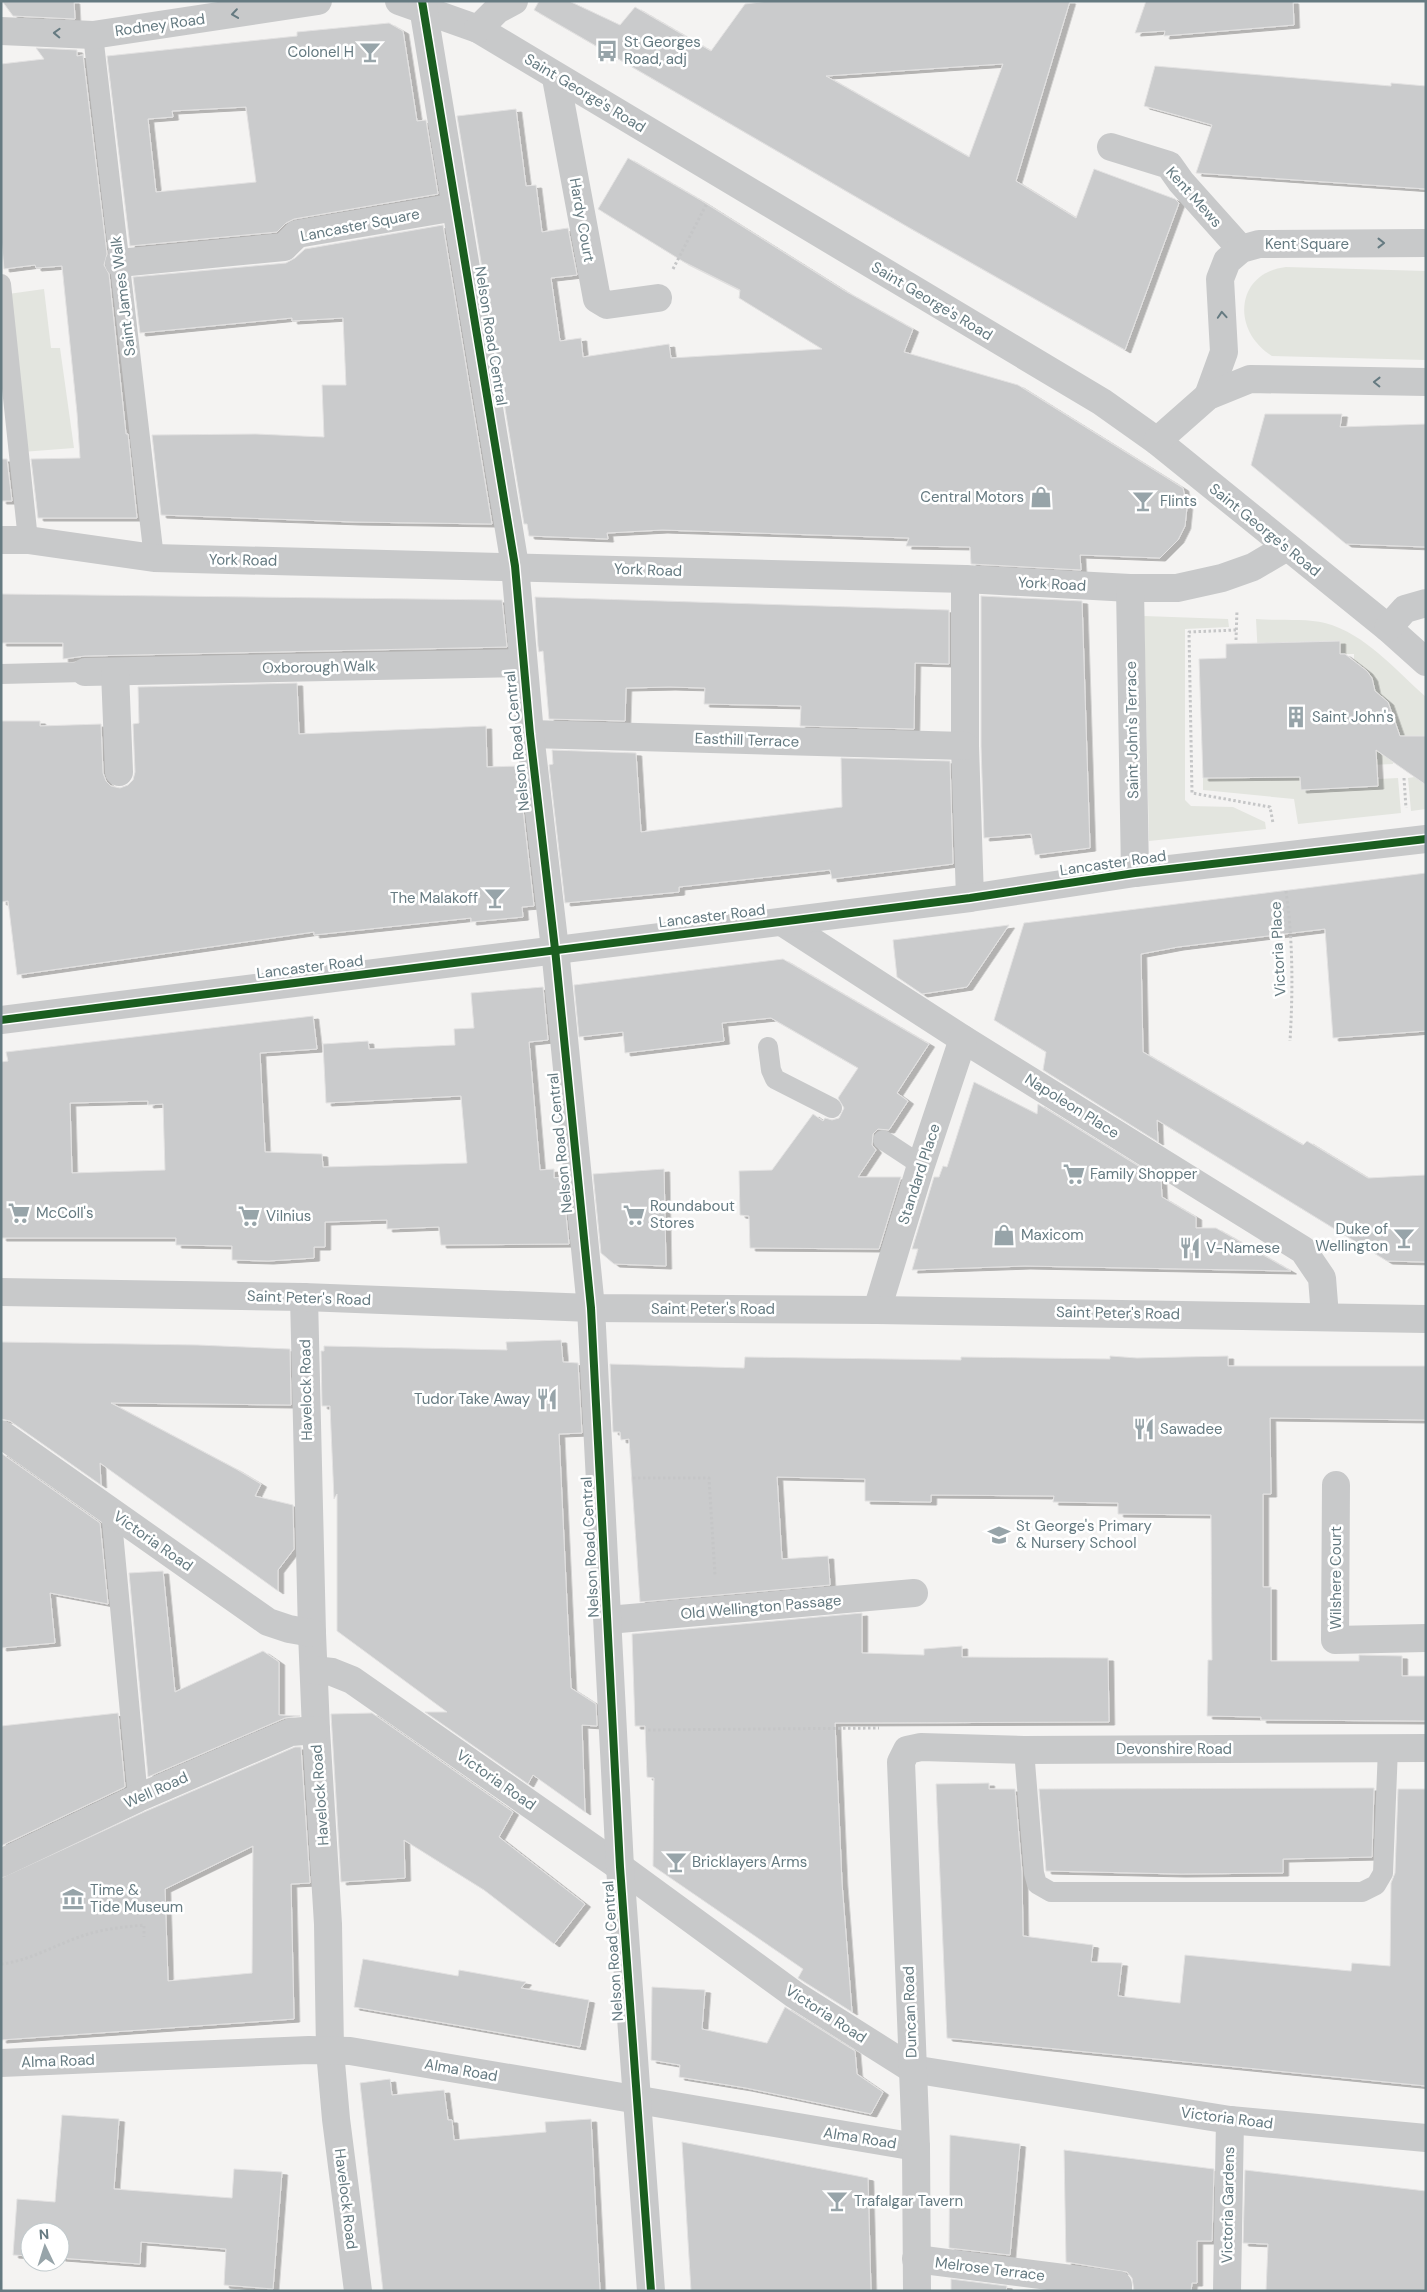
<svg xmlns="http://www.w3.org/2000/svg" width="1427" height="2292" viewBox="0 0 1427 2292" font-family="'DM Sans',sans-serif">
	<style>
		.green { fill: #e3e5df }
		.building { fill: #cacbcc; stroke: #e3e2e2; fill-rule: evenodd; filter: url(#shadow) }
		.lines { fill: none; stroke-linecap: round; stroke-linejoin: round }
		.path { stroke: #c5c6c7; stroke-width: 3; stroke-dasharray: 2.5 2.5; stroke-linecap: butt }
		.service { stroke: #c8c9ca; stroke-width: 20 }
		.minor { stroke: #c8c9ca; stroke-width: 28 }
		.tertiary { stroke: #c8c9ca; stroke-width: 28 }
		.cycleway-casing { stroke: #fff; stroke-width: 11 }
		.cycleway { stroke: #1b5e20; stroke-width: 8 }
		.oneway { stroke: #657a81 }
		.labels { text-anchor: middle; stroke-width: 5; stroke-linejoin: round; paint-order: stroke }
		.street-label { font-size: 15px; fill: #657a81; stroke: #fff }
		.poi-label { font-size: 15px; fill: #657a81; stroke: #fff; text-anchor: start }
	</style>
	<defs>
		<filter id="shadow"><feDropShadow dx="5.5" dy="3" stdDeviation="0" flood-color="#0004"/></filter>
	</defs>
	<rect width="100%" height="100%" fill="#f4f3f2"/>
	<!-- green -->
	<g class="green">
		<path d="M1286 267 1426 271V360L1272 356C1231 331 1235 273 1286 267Z"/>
		<polygon points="44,289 51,348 60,348 74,448 9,453 1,295"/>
		<polygon points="1144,616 1228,619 1229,627 1185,629 1185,800 1191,806 1233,807 1265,822 1266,829 1149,841"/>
		<path d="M1256 619C1277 621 1306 618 1325 623 1366 634 1395 670 1426 697V736L1415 747 1393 752V764L1370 765 1368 692 1372 678 1362 667 1354 665V654H1340L1339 641 1297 642 1258 657Z"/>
		<polygon points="1300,777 1301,790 1378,787 1378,779 1398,778 1401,813 1298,824 1294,799 1203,790 1203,778"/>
		<polygon points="1415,777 1426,785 1426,809 1411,811 1408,778"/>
	</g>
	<!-- building -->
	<g class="building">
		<polygon points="2,1 74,1 75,19 13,16"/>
		<path d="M539 1H569L620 25 635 7 711 51 745 4 768 1H1070L1016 181 1076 218 1094 169 1175 199 1179 203 1125 350 908 227 534 10ZM1003 64 969 157 826 76 956 67Z"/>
		<polygon points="1146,1 1293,1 1294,25 1164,36 1165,31 1135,33"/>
		<path d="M389 23 403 31 417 121 426 120 438 194 294 219 286 223 277 232 130 246 107 56 297 36V32ZM246 107 256 182 156 192 148 119 173 117 172 111Z"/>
		<polygon points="36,48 77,50 77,56 83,55 107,254 104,265 109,274 126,434 128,434 137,518 38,518 31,459 80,458 77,413 62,266 36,268 35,265 4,269 1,237 1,64 44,59"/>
		<polygon points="1155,66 1391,86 1391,83 1426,86 1426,189 1196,173 1212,125 1144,106"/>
		<polygon points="516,109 526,186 536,185 542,232 568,228 577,275 551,278 560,341 581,338 583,357 669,344 671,358 822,349 739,298 740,290 684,262 598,209 628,158 702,201 845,291 913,329 904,352 1018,385 1183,488 1187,507 1185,526 1178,540 1160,558 1080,555 1081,570 971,564 970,547 906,546 909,538 662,530 607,533 608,539 529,536 527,524 524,524 457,116"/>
		<polygon points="443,225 492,524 355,522 161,515 152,435 256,434 324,437 322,385 346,385 343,318 292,321 292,318 140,333 133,277 286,263 295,258 305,249"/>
		<polygon points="1265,414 1342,414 1340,427 1426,424 1426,547 1346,544 1251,465"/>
		<polygon points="1,459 7,459 12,501 1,501"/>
		<polygon points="1,594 502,600 507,647 85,656 63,659 63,643 1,643"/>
		<polygon points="981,596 1082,601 1090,848 1035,855 1031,834 984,838 981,746"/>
		<polygon points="535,597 949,610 949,664 915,663 914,729 800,726 801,706 704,704 705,688 670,687 626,688 625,721 549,719 543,651 539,652 538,646"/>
		<polygon points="1340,641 1340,654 1345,654 1367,671 1372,678 1375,691 1388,702 1400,736 1426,736 1426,785 1376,750 1378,786 1301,790 1300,777 1203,778 1199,659 1226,658 1226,644"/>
		<polygon points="297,683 299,734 486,726 487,767 518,766 534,906 522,907 523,917 471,922 471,918 314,935 314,932 17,975 8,901 1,902 1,721 40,721 40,726 101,724 103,773 106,781 111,786 120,788 128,785 133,780 135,772 133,724 139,723 138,687"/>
		<polygon points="552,750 636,753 641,832 842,807 841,758 950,761 953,864 832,879 830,870 679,887 679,892 565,903 549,765 553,764"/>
		<polygon points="1426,873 1426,1031 1333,1038 1325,929 1178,947 1141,954 1143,1052 1303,1145 1307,1141 1368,1178 1426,1175 1426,1262 1387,1261 1157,1120 1158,1142 1043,1070 1046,1052 994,1020 1024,923"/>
		<polygon points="1009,925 967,987 922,994 897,977 893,940"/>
		<polygon points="783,959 929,1044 897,1093 908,1101 889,1130 878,1129 873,1134 872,1145 876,1150 858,1177 901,1177 879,1249 750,1248 749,1216 740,1215 739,1171 772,1170 813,1114 823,1121 825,1118 832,1120 839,1118 844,1108 838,1098 858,1068 771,1018 722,1023 724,1041 625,1053 623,1032 579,1037 574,985"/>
		<path d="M543 987 548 1040 529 1042 540 1170 554 1169V1178L562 1177 569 1244 441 1245 439 1227 387 1229V1220L325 1222V1247H314V1258L268 1261 232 1260V1246L176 1245V1238H1V1062L8 1061 6 1052 313 1016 317 1049 260 1053 265 1152 322 1154 323 1167 467 1163 461 1096 326 1103 323 1044 368 1041 369 1049 455 1045 454 1029 474 1028 471 993ZM148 1101V1105L163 1104 165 1170 72 1173 70 1103Z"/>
		<polygon points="974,1082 1037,1114 1038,1104 1161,1180 1162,1197 1196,1217 1196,1228 1216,1228 1291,1271 1025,1266 912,1270 918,1249 912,1249 934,1177 939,1177 943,1166 947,1167"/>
		<polygon points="664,1169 666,1266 614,1264 601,1253 593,1174"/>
		<polygon points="561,1340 563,1362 578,1363 582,1433 559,1434 571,1688 596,1704 597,1726 582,1725 585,1812 533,1775 528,1784 425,1712 447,1712 337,1631 337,1494 334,1499 330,1406 322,1406 321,1351 324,1351 324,1346 507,1350 506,1342"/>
		<polygon points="1,1342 198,1345 290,1349 291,1405 111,1403 236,1469 261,1484 255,1496 293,1505 294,1549 278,1570 278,1591 100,1463 101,1485 10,1421 1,1419"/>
		<polygon points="1110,1356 1137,1358 1228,1356 1228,1366 1426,1366 1426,1420 1270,1418 1271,1494 1263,1494 1263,1587 1271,1587 1271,1661 1359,1661 1359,1655 1402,1656 1402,1676 1426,1676 1426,1721 1261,1720 1261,1717 1207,1716 1208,1660 1212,1660 1211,1515 1118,1514 1118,1503 1053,1502 1054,1496 931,1495 931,1502 865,1501 865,1479 777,1477 782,1559 828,1556 830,1585 640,1602 629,1439 621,1440 620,1432 613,1432 610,1364 744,1368 745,1357 961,1360 961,1357 1110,1359"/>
		<polygon points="1,1453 100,1523 108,1604 50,1593 55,1643 1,1648"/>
		<polygon points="163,1571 175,1692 263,1651 279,1662 279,1715 300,1716 285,1718 148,1777 129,1573"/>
		<polygon points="862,1613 862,1653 924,1655 924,1649 962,1646 962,1657 1108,1658 1109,1722 835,1723 842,1883 852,2012 798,1978 803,1969 653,1866 654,1778 647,1777 645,1726 635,1726 632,1634"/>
		<polygon points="118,1713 125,1787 1,1846 1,1726"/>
		<polygon points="372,1713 513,1812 499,1837 585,1904 554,1944 484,1890 404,1840 405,1878 341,1882 331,1714"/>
		<path d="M295 1747H301L310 1883 291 1884 294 2019 1 2040V1878L144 1812ZM253 1846 252 1973 168 1981 165 1889Z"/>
		<polygon points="989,1783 989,1789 1015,1789 1022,1872 1023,1936 1093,1945 1091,1962 1122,1963 1118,1996 1180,2003 1185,1955 1351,1971 1352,1963 1390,1966 1391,1883 1395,1873 1398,1789 1426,1789 1426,2086 947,2038 936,1784"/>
		<polygon points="1369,1788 1374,1788 1372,1857 1283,1859 1283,1873 1180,1874 1046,1871 1039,1789"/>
		<polygon points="363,1959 458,1976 459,1970 526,1982 521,1988 589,2000 580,2047 354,2007"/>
		<polygon points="652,1987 705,1990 702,2029 767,2043 785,2007 855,2051 857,2074 883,2092 871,2114 746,2088 679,2077 680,2065 651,2060"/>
		<polygon points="390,2079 392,2095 444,2090 448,2120 452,2120 454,2140 546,2132 545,2122 591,2119 600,2291 383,2291 360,2083"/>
		<polygon points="62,2115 119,2119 114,2189 232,2198 234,2169 282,2172 273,2289 224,2285 226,2249 141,2242 140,2264 60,2258 60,2232 30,2232 30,2256 13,2255 17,2199 55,2202"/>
		<polygon points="950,2135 1020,2144 1010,2255 949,2248"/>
		<polygon points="682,2142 868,2178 871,2291 691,2291"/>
		<polygon points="1064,2150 1214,2169 1212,2241 1197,2241 1197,2283 1192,2283 1191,2291 1134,2291 1132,2278 1127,2272 1066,2262"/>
		<polygon points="1245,2170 1426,2191 1426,2291 1266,2291 1268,2244 1243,2243"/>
		<polygon points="951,2279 1007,2286 1006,2291 951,2291"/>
	</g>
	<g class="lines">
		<!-- path -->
		<g class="path">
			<polyline points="673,269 706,205"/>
			<polyline points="1236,630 1189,632 1192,793 1270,807 1273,823"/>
			<polyline points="1236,640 1237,610"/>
			<polyline points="1404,778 1406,808"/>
			<path d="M1286 891C1293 941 1293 990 1290 1041"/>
			<polyline points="633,1478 709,1478 715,1575"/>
			<polyline points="648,1730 879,1728"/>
			<path d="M1 1964C29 1961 55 1945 82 1936 102 1929 123 1927 144 1925V1937"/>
		</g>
		<!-- service -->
		<g class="service">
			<polyline points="93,35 154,558"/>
			<polyline points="1,284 28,540"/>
			<polyline points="1,674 85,672"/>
			<polyline points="768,1047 771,1070 775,1079 832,1108"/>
			<polyline points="883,1140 921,1165"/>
			<polyline points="111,1511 138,1798"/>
			<polyline points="1024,1750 1034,1873 1037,1884 1051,1892 1362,1892 1376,1885 1383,1873 1388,1748"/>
		</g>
		<!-- minor -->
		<g class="minor">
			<polyline points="399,1 478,29 1102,402 1157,441 1388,628 1426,662"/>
			<polyline points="478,29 497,10 514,1"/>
			<polyline points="1,31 93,35 318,1"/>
			<polyline points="556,78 597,299 607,305 658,298"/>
			<polyline points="1111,147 1169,165 1181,182 1241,249"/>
			<polyline points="119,263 284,247 297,234 456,207"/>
			<polyline points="1208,396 1224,352 1220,279 1227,261 1241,249 1259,244 1426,243"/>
			<polyline points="1157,441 1208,396 1250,379 1426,382"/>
			<polyline points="1,540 28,540 154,558 965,579 1130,588 1177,588 1222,578 1253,567 1287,547"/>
			<polyline points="965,579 965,746 970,898"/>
			<polyline points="1130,588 1135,873"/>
			<polyline points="1388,628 1405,609 1426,603"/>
			<polyline points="85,672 523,663"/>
			<polyline points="115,672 119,772"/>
			<polyline points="530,734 965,746"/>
			<polyline points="782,922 963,1039 1303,1250 1322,1278 1325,1316"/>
			<polyline points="1,1020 970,898 1135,873 1426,839"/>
			<polyline points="304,1297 312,1633 316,1730 328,1924 330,2051 336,2119 358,2291"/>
			<polyline points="877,1310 921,1165 963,1039"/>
			<polyline points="1,1434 268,1622 289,1629 312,1633"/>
			<polyline points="1336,1485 1335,1640 1426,1638"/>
			<polyline points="608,1620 914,1593"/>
			<polyline points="314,1670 332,1672 352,1680 620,1867 795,1995 912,2069 1230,2120 1426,2138"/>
			<polyline points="1,1863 138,1798 291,1732 316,1730"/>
			<polyline points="1,2063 309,2050 350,2051 916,2147"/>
			<polyline points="916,2259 1118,2285 1118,2291"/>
			<polyline points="917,2291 916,2147 901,1762 907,1750 921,1747 1024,1750 1426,1748"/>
			<polyline points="1227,2291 1230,2120"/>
		</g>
		<!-- tertiary -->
		<g class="tertiary">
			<polyline points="422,1 515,566 530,734 555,949 591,1308 620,1867 651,2291"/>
			<polyline points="1,1292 304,1297 591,1308 877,1310 1426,1319"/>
		</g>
		<!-- cycleway casing -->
		<g class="cycleway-casing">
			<g id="cycleway">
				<polyline points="422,1 515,566 530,734 555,949 591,1308 620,1867 651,2291"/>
				<polyline points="1,1020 970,898 1135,873 1426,839"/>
			</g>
		</g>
		<!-- cycleway -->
		<use href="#cycleway" class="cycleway"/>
	</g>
	<!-- one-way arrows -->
	<defs><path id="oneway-chevron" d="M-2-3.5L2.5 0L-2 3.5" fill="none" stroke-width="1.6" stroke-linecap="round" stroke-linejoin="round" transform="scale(1.25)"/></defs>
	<g class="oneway">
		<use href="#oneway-chevron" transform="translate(235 14) rotate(172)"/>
		<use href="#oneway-chevron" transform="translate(57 33) rotate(-178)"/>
		<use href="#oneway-chevron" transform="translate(1381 243)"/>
		<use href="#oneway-chevron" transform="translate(1222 315) rotate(-94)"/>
		<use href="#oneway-chevron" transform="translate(1377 382) rotate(-179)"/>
	</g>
	<!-- icons -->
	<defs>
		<g id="bus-bare" transform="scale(1.725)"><path d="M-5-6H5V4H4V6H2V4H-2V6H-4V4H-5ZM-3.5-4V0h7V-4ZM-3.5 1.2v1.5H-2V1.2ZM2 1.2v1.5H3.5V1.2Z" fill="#97a4a9" stroke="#fff" stroke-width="2.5" paint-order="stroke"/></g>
		<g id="bar-bare" transform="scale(1.725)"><path d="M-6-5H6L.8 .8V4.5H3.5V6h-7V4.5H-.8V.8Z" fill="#97a4a9" stroke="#fff" stroke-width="2.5" paint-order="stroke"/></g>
		<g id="shop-bare" transform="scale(1.725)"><path d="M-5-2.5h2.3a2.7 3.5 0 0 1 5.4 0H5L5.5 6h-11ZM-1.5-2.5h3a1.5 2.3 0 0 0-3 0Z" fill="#97a4a9" stroke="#fff" stroke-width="2.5" paint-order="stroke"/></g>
		<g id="building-bare" transform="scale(1.725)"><path d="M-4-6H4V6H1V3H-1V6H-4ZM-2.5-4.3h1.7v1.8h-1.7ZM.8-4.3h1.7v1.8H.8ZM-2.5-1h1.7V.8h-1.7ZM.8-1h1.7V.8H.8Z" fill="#97a4a9" stroke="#fff" stroke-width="2.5" paint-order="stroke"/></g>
		<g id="supermarket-bare" transform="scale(1.725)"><path d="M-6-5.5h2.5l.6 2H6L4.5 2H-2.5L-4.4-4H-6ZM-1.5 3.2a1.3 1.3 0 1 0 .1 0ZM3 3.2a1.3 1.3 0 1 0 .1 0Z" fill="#97a4a9" stroke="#fff" stroke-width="2.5" paint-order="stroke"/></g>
		<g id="restaurant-bare" transform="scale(1.725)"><path d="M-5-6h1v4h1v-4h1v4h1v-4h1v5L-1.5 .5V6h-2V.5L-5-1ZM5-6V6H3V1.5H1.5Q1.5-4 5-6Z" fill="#97a4a9" stroke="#fff" stroke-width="2.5" paint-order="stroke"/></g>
		<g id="school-bare" transform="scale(1.725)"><path d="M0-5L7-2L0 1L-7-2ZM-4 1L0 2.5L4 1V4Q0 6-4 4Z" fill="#97a4a9" stroke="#fff" stroke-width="2.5" paint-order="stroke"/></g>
		<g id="museum-bare" transform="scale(1.725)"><path d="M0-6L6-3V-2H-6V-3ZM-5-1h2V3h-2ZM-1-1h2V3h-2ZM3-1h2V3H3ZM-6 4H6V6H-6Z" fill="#97a4a9" stroke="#fff" stroke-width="2.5" paint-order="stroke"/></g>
	</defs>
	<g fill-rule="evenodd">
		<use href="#bus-bare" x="607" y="51"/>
		<use href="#bar-bare" x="370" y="52"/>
		<use href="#shop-bare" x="1041" y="497"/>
		<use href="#bar-bare" x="1143" y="501"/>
		<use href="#building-bare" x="1296" y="717"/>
		<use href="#bar-bare" x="495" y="898"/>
		<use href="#supermarket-bare" x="1074" y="1174"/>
		<use href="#supermarket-bare" x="19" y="1213"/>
		<use href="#supermarket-bare" x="634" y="1215"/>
		<use href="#supermarket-bare" x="249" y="1216"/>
		<use href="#shop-bare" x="1004" y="1235"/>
		<use href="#bar-bare" x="1404" y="1238"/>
		<use href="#restaurant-bare" x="1190" y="1248"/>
		<use href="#restaurant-bare" x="547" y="1399"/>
		<use href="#restaurant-bare" x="1144" y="1429"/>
		<use href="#school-bare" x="999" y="1535"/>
		<use href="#bar-bare" x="676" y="1862"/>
		<use href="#museum-bare" x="73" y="1899"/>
		<use href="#bar-bare" x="837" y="2201"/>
	</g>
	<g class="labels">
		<!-- street labels -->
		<g class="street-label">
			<text transform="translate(160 25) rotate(-8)" y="5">Rodney Road</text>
			<text transform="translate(585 93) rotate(31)" y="5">Saint George's Road</text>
			<text transform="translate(1194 197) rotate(48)" y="5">Kent Mews</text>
			<text transform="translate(582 220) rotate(80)" y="5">Hardy Court</text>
			<text transform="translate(360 225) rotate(-11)" y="5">Lancaster Square</text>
			<text x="1307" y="249">Kent Square</text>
			<text transform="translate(123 296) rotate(-97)" y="5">Saint James Walk</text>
			<text transform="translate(932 301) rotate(31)" y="5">Saint George's Road</text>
			<text transform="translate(491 336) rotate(81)" y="5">Nelson Road Central</text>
			<text transform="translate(1265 530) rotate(39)" y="5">Saint George's Road</text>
			<text transform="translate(243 560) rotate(1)" y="5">York Road</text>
			<text transform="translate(648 570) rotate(2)" y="5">York Road</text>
			<text transform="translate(1052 584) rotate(3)" y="5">York Road</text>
			<text transform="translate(319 667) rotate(-1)" y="5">Oxborough Walk</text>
			<text transform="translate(1132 730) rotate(-91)" y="5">Saint John's Terrace</text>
			<text transform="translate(747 740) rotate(2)" y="5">Easthill Terrace</text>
			<text transform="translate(517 741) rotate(-96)" y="5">Nelson Road Central</text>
			<text transform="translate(1113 863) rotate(-8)" y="5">Lancaster Road</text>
			<text transform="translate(712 916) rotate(-7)" y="5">Lancaster Road</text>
			<text transform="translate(1278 949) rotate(-93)" y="5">Victoria Place</text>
			<text transform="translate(310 967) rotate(-7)" y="5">Lancaster Road</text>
			<text transform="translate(1072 1106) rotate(32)" y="5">Napoleon Place</text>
			<text transform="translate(560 1143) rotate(-96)" y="5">Nelson Road Central</text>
			<text transform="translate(919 1174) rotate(-72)" y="5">Standard Place</text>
			<text transform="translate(309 1298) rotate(2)" y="5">Saint Peter's Road</text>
			<text x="713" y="1314">Saint Peter's Road</text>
			<text transform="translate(1118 1313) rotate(1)" y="5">Saint Peter's Road</text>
			<text transform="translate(306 1390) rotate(-91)" y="5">Havelock Road</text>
			<text transform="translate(153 1541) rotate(35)" y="5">Victoria Road</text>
			<text transform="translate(590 1547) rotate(-93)" y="5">Nelson Road Central</text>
			<text transform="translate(1336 1578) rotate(-90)" y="5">Wilshere Court</text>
			<text transform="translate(761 1607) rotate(-5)" y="5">Old Wellington Passage</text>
			<text x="1174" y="1754">Devonshire Road</text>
			<text transform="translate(496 1780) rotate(35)" y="5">Victoria Road</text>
			<text transform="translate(156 1790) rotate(-24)" y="5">Well Road</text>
			<text transform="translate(320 1795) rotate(-94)" y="5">Havelock Road</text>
			<text transform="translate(613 1951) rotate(-94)" y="5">Nelson Road Central</text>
			<text transform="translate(910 2012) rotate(-92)" y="5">Duncan Road</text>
			<text transform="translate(826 2014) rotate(33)" y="5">Victoria Road</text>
			<text transform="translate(58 2061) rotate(-2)" y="5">Alma Road</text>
			<text transform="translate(461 2070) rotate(10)" y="5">Alma Road</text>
			<text transform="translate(1227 2118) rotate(7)" y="5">Victoria Road</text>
			<text transform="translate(860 2138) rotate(9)" y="5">Alma Road</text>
			<text transform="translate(346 2199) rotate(83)" y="5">Havelock Road</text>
			<text transform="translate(1228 2205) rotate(-89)" y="5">Victoria Gardens</text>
			<text transform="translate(990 2269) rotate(7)" y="5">Melrose Terrace</text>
		</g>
		<!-- poi labels -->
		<g class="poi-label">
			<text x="624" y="47">St Georges<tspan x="624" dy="17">Road, adj</tspan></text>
			<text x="354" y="57" text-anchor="end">Colonel H</text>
			<text x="1024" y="502" text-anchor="end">Central Motors</text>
			<text x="1160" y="506">Flints</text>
			<text x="1312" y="722">Saint John's</text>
			<text x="478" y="903" text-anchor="end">The Malakoff</text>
			<text x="1090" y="1179">Family Shopper</text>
			<text x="650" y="1211">Roundabout<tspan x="650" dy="17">Stores</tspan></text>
			<text x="36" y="1218">McColl's</text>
			<text x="266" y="1221">Vilnius</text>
			<text x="1388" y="1234" text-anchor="end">Duke of<tspan x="1388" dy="17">Wellington</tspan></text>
			<text x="1021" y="1240">Maxicom</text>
			<text x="1206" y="1253">V-Namese</text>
			<text x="530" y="1404" text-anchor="end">Tudor Take Away</text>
			<text x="1160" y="1434">Sawadee</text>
			<text x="1016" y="1531">St George's Primary<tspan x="1016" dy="17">&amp; Nursery School</tspan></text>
			<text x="692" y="1867">Bricklayers Arms</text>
			<text x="90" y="1895">Time &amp;<tspan x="90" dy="17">Tide Museum</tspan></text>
			<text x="854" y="2206">Trafalgar Tavern</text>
		</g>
	</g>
	<!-- border -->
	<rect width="1427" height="2292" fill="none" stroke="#657a81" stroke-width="5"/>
	<!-- north arrow -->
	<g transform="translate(45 2247) rotate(356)"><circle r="24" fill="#ffffff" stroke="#c1cacd"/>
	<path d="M0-4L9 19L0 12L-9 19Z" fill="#97a4a9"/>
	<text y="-8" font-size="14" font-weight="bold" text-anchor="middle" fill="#657a81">N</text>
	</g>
</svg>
